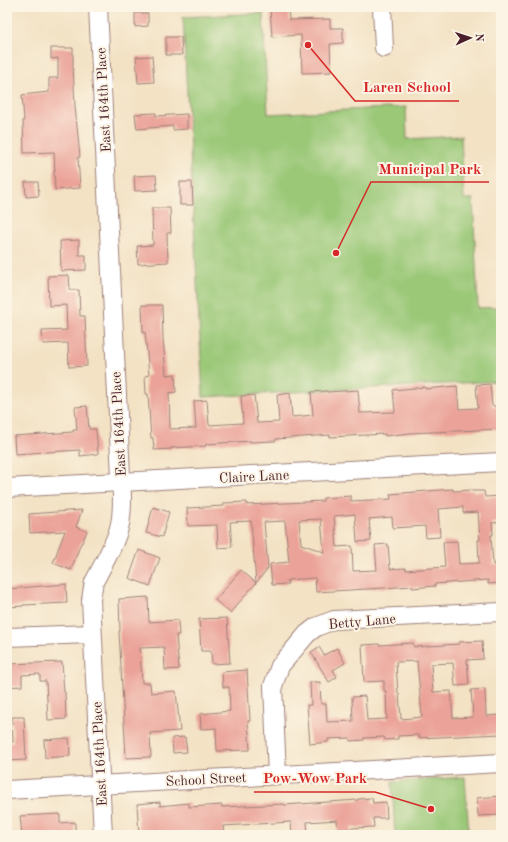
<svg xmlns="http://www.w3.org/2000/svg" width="508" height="842" viewBox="0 0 508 842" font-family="'Old Standard TT',serif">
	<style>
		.green { fill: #9ac877; stroke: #727451 }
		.building { fill: #eba399; fill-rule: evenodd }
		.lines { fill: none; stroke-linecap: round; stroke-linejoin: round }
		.minor-casing { stroke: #9e8078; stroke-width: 20 }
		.minor { stroke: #fff; stroke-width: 18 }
		.labels { text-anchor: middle; stroke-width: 4; stroke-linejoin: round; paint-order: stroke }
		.street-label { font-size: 14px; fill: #4a1f2b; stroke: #fcf5e5 }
		.leader { fill: none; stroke: #d62828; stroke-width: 1.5 }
		.callout-dot { fill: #d62828; stroke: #fcf5e5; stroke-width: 1.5 }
		.callout-label { font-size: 15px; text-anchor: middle; font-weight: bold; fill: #d62828; stroke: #fcf5e5; stroke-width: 4; stroke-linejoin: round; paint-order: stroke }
	</style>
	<rect width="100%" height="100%" fill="#fcf5e5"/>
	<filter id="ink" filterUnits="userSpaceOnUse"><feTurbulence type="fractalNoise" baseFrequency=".025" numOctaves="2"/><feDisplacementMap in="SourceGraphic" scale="8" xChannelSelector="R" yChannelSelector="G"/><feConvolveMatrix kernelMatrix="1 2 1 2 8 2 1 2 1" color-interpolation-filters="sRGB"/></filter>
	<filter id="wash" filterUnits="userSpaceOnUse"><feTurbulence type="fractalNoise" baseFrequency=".012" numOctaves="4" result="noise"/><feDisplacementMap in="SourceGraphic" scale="16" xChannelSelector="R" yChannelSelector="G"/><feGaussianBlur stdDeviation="0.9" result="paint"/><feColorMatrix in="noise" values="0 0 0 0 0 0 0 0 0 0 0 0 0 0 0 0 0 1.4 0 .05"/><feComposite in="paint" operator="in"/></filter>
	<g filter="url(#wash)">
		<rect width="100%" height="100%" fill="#f3e2c4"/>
		<!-- green -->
		<g class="green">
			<polygon points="263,13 268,114 406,107 407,139 461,136 464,199 473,199 478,308 501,307 501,381 203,397 183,17"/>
			<polygon points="465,777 469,835 395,835 392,782"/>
		</g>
		<g id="blocks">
			<!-- building -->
			<g class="building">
				<polygon points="270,7 288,7 289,20 330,19 330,28 343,28 343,43 330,44 331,72 302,73 301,35 272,37"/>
				<polygon points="135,13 148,13 148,26 135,27"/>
				<polygon points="166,37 181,37 182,55 166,55"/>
				<polygon points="51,48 73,48 73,67 75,106 80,157 78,157 80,188 55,190 54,171 55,171 54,152 24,153 23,120 24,120 22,95 49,92 49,78 58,78 58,58 51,59"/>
				<polygon points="152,56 154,82 138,83 136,57"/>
				<polygon points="156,113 156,116 187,114 187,129 173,130 173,126 137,129 135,114"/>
				<polygon points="156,175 157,190 135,191 134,176"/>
				<polygon points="25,182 38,182 39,196 26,197"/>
				<polygon points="180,182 192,182 193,205 180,205"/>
				<polygon points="152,208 170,208 171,233 167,233 168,262 138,264 137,246 153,245"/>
				<polygon points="79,240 79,255 86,255 86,270 61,271 60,241"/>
				<polygon points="69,275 70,290 79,290 80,316 85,316 87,366 69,367 68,343 43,344 42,331 67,330 66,305 49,306 48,276"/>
				<polygon points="142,305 162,305 163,338 166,375 175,374 176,392 169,393 170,429 196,428 194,401 207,400 209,425 243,423 241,396 254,395 257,423 279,422 277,395 290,393 292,417 313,415 311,392 327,391 327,392 358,390 360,413 395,412 393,390 425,387 425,389 457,386 459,409 478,408 476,385 490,384 492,406 501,406 501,429 410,433 385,436 385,434 330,437 330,435 276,439 276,441 251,442 251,441 206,444 206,446 171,448 172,449 154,450 153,438 151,438 148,394 146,394 145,376 149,375 145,332 143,333"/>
				<polygon points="87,406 89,429 96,429 98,454 80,456 80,450 15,454 14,436 73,432 73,430 77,430 75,407"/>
				<path d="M453 489V491L472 490V491H484L485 497 501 496V522L492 523 493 535H491L493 565H501V583L488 584V580L435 584V586L412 588V586L384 588 316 592 315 578 287 580 288 584 272 585 270 564 289 562 285 521 264 522 268 568 256 583 251 521 230 522 232 547 218 548 217 525 188 526 187 508 224 506V503L247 502V505L323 501V498L351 496V501L391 499 390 494ZM463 507V513L478 512 480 540H478L479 563 459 564 457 541 443 542 445 567 406 570V568L390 569 388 544 375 545 377 570 353 571 352 546 337 547 334 516 355 514 357 542 371 541 369 519 392 517 393 528 425 526 426 538 440 537 438 509ZM321 519 324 552 301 544 299 520Z"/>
				<polygon points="153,507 169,512 162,537 146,533"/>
				<polygon points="82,510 76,527 87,531 82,543 81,543 71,570 53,563 65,531 30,533 29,514"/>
				<polygon points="139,550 160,558 150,586 129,578"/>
				<polygon points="241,570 256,583 230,613 215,600"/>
				<polygon points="66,584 67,603 23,605 23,606 7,607 7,589"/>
				<polygon points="148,597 149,622 178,620 179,635 176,635 179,669 165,670 164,647 140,648 142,683 150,683 151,693 176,691 180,731 150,733 151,757 126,758 119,631 120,631 119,599"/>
				<polygon points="227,618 230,663 212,664 211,651 201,651 199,619"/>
				<path d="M482 641 483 659 467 660 469 685 455 686 453 663 431 664 433 692 451 691 453 718 473 717 471 690 485 689 486 716 501 715V734L419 738V735L398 736V739L385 740 384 737 364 738V740L350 741V738L328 739V742L310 744 307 705H311L310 682H320L321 704H326L327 722 353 721 352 697 365 696 367 720 387 719 386 691H384V681L364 682 362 645 379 644V645L413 643 414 647 459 644V642ZM417 661 422 717 401 719 399 694H398L396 662Z"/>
				<polygon points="319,647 324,655 337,648 345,663 333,670 337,677 329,682 311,652"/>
				<polygon points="62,662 64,692 65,692 66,719 48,720 46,681 40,681 40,674 22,675 22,686 7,687 7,664"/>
				<polygon points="247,670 250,721 248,721 250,750 217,751 216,728 201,729 200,714 230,711 229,687 223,687 222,672"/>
				<polygon points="12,717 24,717 26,760 7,761 7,742 13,742"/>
				<polygon points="185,737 187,752 173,753 172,738"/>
				<polygon points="69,738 70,756 45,758 44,740"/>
				<polygon points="500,796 501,815 478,816 477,798"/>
				<polygon points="372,798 373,803 386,802 387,818 373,818 374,827 351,828 352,835 338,835 337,820 307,822 308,835 292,835 291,822 223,826 224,835 139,835 137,804 160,802 160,806 189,803 189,807 222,805 222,807 284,804 284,805 358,800 358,799"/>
				<polygon points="60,814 60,823 75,822 75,835 22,835 20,816"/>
			</g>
		</g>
	</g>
	<g filter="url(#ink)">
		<use href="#blocks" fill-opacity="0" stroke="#9e8078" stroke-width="1"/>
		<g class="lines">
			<!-- minor casing -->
			<g class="minor-casing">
				<g id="minor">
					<path d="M98 7 122 497C122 508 122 518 119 528 114 547 103 564 94 582L93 587 91 600 103 835"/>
					<polyline points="382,7 384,48"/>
					<polyline points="7,488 501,462"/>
					<polyline points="7,637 92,634"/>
					<polyline points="277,775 273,686 280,666 307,634 316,627 334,620 501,612"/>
					<polyline points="7,790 501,763"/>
				</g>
			</g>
			<!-- minor -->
			<use href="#minor" class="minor"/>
		</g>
	</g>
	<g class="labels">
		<!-- street labels -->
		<g class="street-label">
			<text transform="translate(103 100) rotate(-93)" y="5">East 164th Place</text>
			<text transform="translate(118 424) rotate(-93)" y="5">East 164th Place</text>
			<text transform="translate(254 476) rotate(-3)" y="5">Claire Lane</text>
			<text transform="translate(362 621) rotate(-5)" y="5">Betty Lane</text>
			<text transform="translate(99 754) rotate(-93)" y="5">East 164th Place</text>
			<text transform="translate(206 779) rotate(-3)" y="5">School Street</text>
		</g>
	</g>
	<!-- callouts -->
	<path class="leader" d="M308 45L355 101H459M336 253L371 182H489M431 809L375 792H254"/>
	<g class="callout-dot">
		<circle cx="308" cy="45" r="4"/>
		<circle cx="336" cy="253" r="4"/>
		<circle cx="431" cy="809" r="4"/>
	</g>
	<g class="callout-label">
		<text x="407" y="92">Laren School</text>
		<text x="430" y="174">Municipal Park</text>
		<text x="315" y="783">Pow-Wow Park</text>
	</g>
	<!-- margin -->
	<rect width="508" height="842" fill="none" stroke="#fcf5e5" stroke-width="24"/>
	<!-- north arrow -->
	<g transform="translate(470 38) rotate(87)" stroke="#fcf5e5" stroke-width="3" paint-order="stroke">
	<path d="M0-3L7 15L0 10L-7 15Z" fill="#4a1f2b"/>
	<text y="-6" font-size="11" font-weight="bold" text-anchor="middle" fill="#4a1f2b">N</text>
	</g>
</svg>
